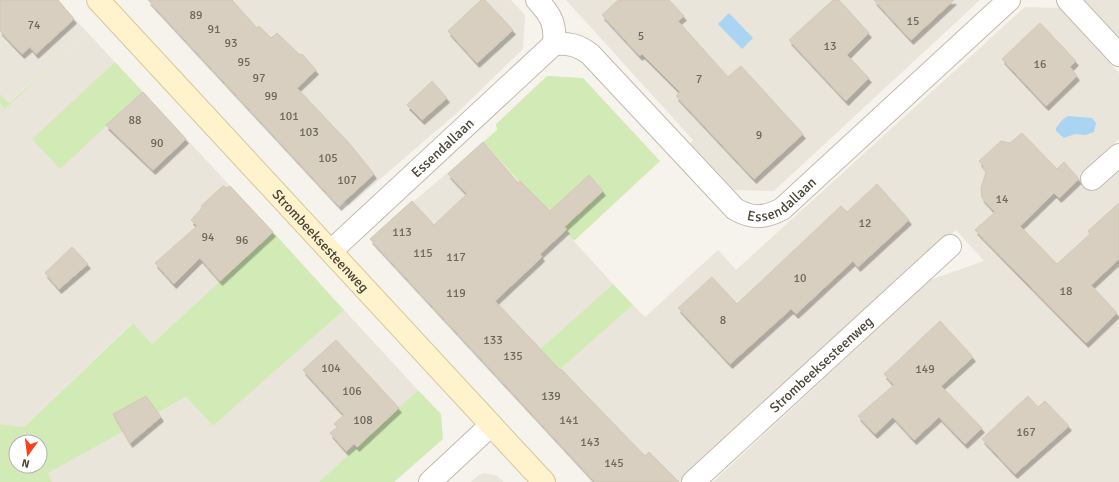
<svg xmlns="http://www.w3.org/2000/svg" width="1119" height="482" viewBox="0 0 1119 482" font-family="Signika,sans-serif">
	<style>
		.residential { fill: #eae5da }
		.green { fill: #d2eab5; fill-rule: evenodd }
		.water { fill: #a9d4f2 }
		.building { fill: #d8cfc1; stroke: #d3c7b4; filter: url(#shadow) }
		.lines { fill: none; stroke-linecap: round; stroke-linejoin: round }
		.street-casing { stroke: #c2bbae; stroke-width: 24 }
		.secondary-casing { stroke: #d6c79b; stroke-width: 24 }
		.street { stroke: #fff; stroke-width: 22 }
		.secondary { stroke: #fff3cd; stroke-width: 22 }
		.labels { text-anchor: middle; stroke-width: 3; stroke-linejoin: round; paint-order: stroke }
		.number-label { font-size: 12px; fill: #6e675b }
		.street-label { font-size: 14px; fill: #4b4439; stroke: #fff }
	</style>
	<defs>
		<filter id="shadow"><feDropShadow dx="2.5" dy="4.5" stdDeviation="0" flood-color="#0004"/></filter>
	</defs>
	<rect width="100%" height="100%" fill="#f6f3ec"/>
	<!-- residential -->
	<g class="residential">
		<polygon points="0,0 57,0 115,62 33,139 60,168 143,92 273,232 152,344 132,323 24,427 0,424 0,104 5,109 83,36 8,103 0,94"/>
		<polygon points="151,0 511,0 525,15 523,49 459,111 349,206"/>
		<polygon points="566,0 980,0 774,191 734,190 690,144 693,140"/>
		<polygon points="1082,0 1119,0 1119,40"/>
		<polygon points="1025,7 1059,8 1119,73 1119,139 1080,174 1095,191 1119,170 1119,482 713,482 930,280 984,261 956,230 680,482 595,482 522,403 633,305 645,317 718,250 736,270"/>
		<polygon points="483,142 613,284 503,382 370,239"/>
		<polygon points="344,310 418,390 319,482 52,482 47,473 186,397 213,426"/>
		<polygon points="484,473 497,476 504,482 471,482 479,475"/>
	</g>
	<!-- green -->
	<g class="green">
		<polygon points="87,32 5,109 0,104 0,94 9,103"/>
		<polygon points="115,62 143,92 60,169 32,139"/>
		<polygon points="547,76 583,78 660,161 574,241 483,142 497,130 496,124"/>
		<path d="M273 232 344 310 213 426 186 397 48 473 52 482H0V424L24 427 133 323 152 344ZM16 442H40V466H16Z"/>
		<polygon points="613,284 633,305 522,403 503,382"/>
		<polygon points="418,390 441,414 443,439 394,482 319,482"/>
	</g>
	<!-- water -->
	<g class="water">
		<polygon points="729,13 753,38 742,49 718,24"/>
		<polygon points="1068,116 1092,118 1096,123 1094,132 1086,135 1075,134 1064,138 1056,131 1056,128 1062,120"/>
	</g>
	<!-- building -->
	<g class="building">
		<polygon points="0,0 58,0 74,19 36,54 30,47 22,54 0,31"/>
		<polygon points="148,0 232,0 257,28 259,26 271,38 277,33 300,55 302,54 316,70 297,88 349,143 374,174 339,206"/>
		<polygon points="481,0 485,0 513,30 477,63 448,31"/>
		<polygon points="618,0 669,0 684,16 678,21 728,77 741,66 803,134 754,179 676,96 680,92 642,54 640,56 602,15"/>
		<polygon points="833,0 839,0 869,33 847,55 869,78 846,101 789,40"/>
		<polygon points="874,0 954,0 911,40"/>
		<polygon points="1040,23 1076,61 1070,67 1077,76 1046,106 1002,59"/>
		<polygon points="432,81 447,98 422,120 407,105"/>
		<polygon points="143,92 186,139 153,170 106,125"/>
		<polygon points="1022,133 1057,169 1064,162 1079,179 1059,198 1054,193 1020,226 1057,264 1090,234 1088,231 1119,203 1119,259 1091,285 1117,313 1086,343 975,230 995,212 982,198 981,188 986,172 983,169 984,167 979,161 1001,141 1010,143"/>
		<polygon points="483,142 518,183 520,181 550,211 589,175 603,191 564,227 567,229 540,254 542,257 495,301 560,370 561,369 645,456 649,452 679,482 595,482 370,239 412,201 434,225 467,194 448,174"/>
		<polygon points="877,184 909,220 858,267 853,261 796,314 791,309 730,364 678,308 712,277 737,304 841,206 847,212"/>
		<polygon points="223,186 227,188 230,186 273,232 220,281 200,258 174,284 155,263 197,226 191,220 202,208 201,206"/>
		<polygon points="72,247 88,264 59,289 45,273"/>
		<polygon points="940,321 973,357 941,386 982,428 965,444 939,417 914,440 893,417 875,434 858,416 894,385 884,374"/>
		<polygon points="336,340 399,408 357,447 354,444 346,451 330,433 337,427 334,424 344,415 303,370"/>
		<polygon points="146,396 161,417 130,443 113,414"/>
		<polygon points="1028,396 1038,407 1045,401 1069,426 1015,474 982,439"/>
	</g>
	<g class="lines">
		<!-- street casing -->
		<g class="street-casing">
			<g id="street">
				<path id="s1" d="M537 0C551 15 556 24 554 44 569 43 578 45 590 54L735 209C752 219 765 218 782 209L1009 0"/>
				<polyline points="1068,0 1119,55"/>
				<polyline points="1092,179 1119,155"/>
				<path id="s2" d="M331 251 554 44"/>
				<polyline points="430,482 491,425"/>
				<path id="s3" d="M693 482 950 246"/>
			</g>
		</g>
		<!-- secondary casing -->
		<g class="secondary-casing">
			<g id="secondary">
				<path id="s4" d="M98 0 544 482"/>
			</g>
		</g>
		<!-- street -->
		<use href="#street" class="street"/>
		<!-- secondary -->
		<use href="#secondary" class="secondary"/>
	</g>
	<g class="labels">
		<!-- number labels -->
		<g class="number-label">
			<text x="196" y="19">89</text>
			<text x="913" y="25">15</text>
			<text x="34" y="29">74</text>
			<text x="214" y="33">91</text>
			<text x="641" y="40">5</text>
			<text x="231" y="47">93</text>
			<text x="830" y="50">13</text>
			<text x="244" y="66">95</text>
			<text x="1040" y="68">16</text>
			<text x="259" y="82">97</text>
			<text x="699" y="83">7</text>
			<text x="271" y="100">99</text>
			<text x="289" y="120">101</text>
			<text x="135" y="124">88</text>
			<text x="309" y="136">103</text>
			<text x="759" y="139">9</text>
			<text x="157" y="147">90</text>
			<text x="328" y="162">105</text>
			<text x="347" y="184">107</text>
			<text x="1002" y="203">14</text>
			<text x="865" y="227">12</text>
			<text x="402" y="236">113</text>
			<text x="208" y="241">94</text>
			<text x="242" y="244">96</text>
			<text x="423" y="257">115</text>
			<text x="456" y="261">117</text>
			<text x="800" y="282">10</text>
			<text x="1066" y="295">18</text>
			<text x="456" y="297">119</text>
			<text x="723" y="324">8</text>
			<text x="493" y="344">133</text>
			<text x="513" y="360">135</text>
			<text x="331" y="372">104</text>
			<text x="925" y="373">149</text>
			<text x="352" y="395">106</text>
			<text x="551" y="400">139</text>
			<text x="363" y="424">108</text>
			<text x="569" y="424">141</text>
			<text x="1026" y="436">167</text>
			<text x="590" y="446">143</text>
			<text x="614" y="467">145</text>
		</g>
		<!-- street labels -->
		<g class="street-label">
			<text dy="5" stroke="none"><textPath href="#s2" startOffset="152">Essendallaan</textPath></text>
			<text dy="5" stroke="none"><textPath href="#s1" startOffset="353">Essendallaan</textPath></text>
			<text dy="5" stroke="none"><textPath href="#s4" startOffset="328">Strombeeksesteenweg</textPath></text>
			<text dy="5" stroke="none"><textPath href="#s3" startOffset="174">Strombeeksesteenweg</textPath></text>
		</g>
	</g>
	<!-- north arrow -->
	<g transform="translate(28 454) rotate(194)"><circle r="19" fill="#ffffff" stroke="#b7b4b0"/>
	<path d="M0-3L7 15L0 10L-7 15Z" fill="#fc3f1d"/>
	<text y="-6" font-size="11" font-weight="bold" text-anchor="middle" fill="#4b4439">N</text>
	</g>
</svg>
